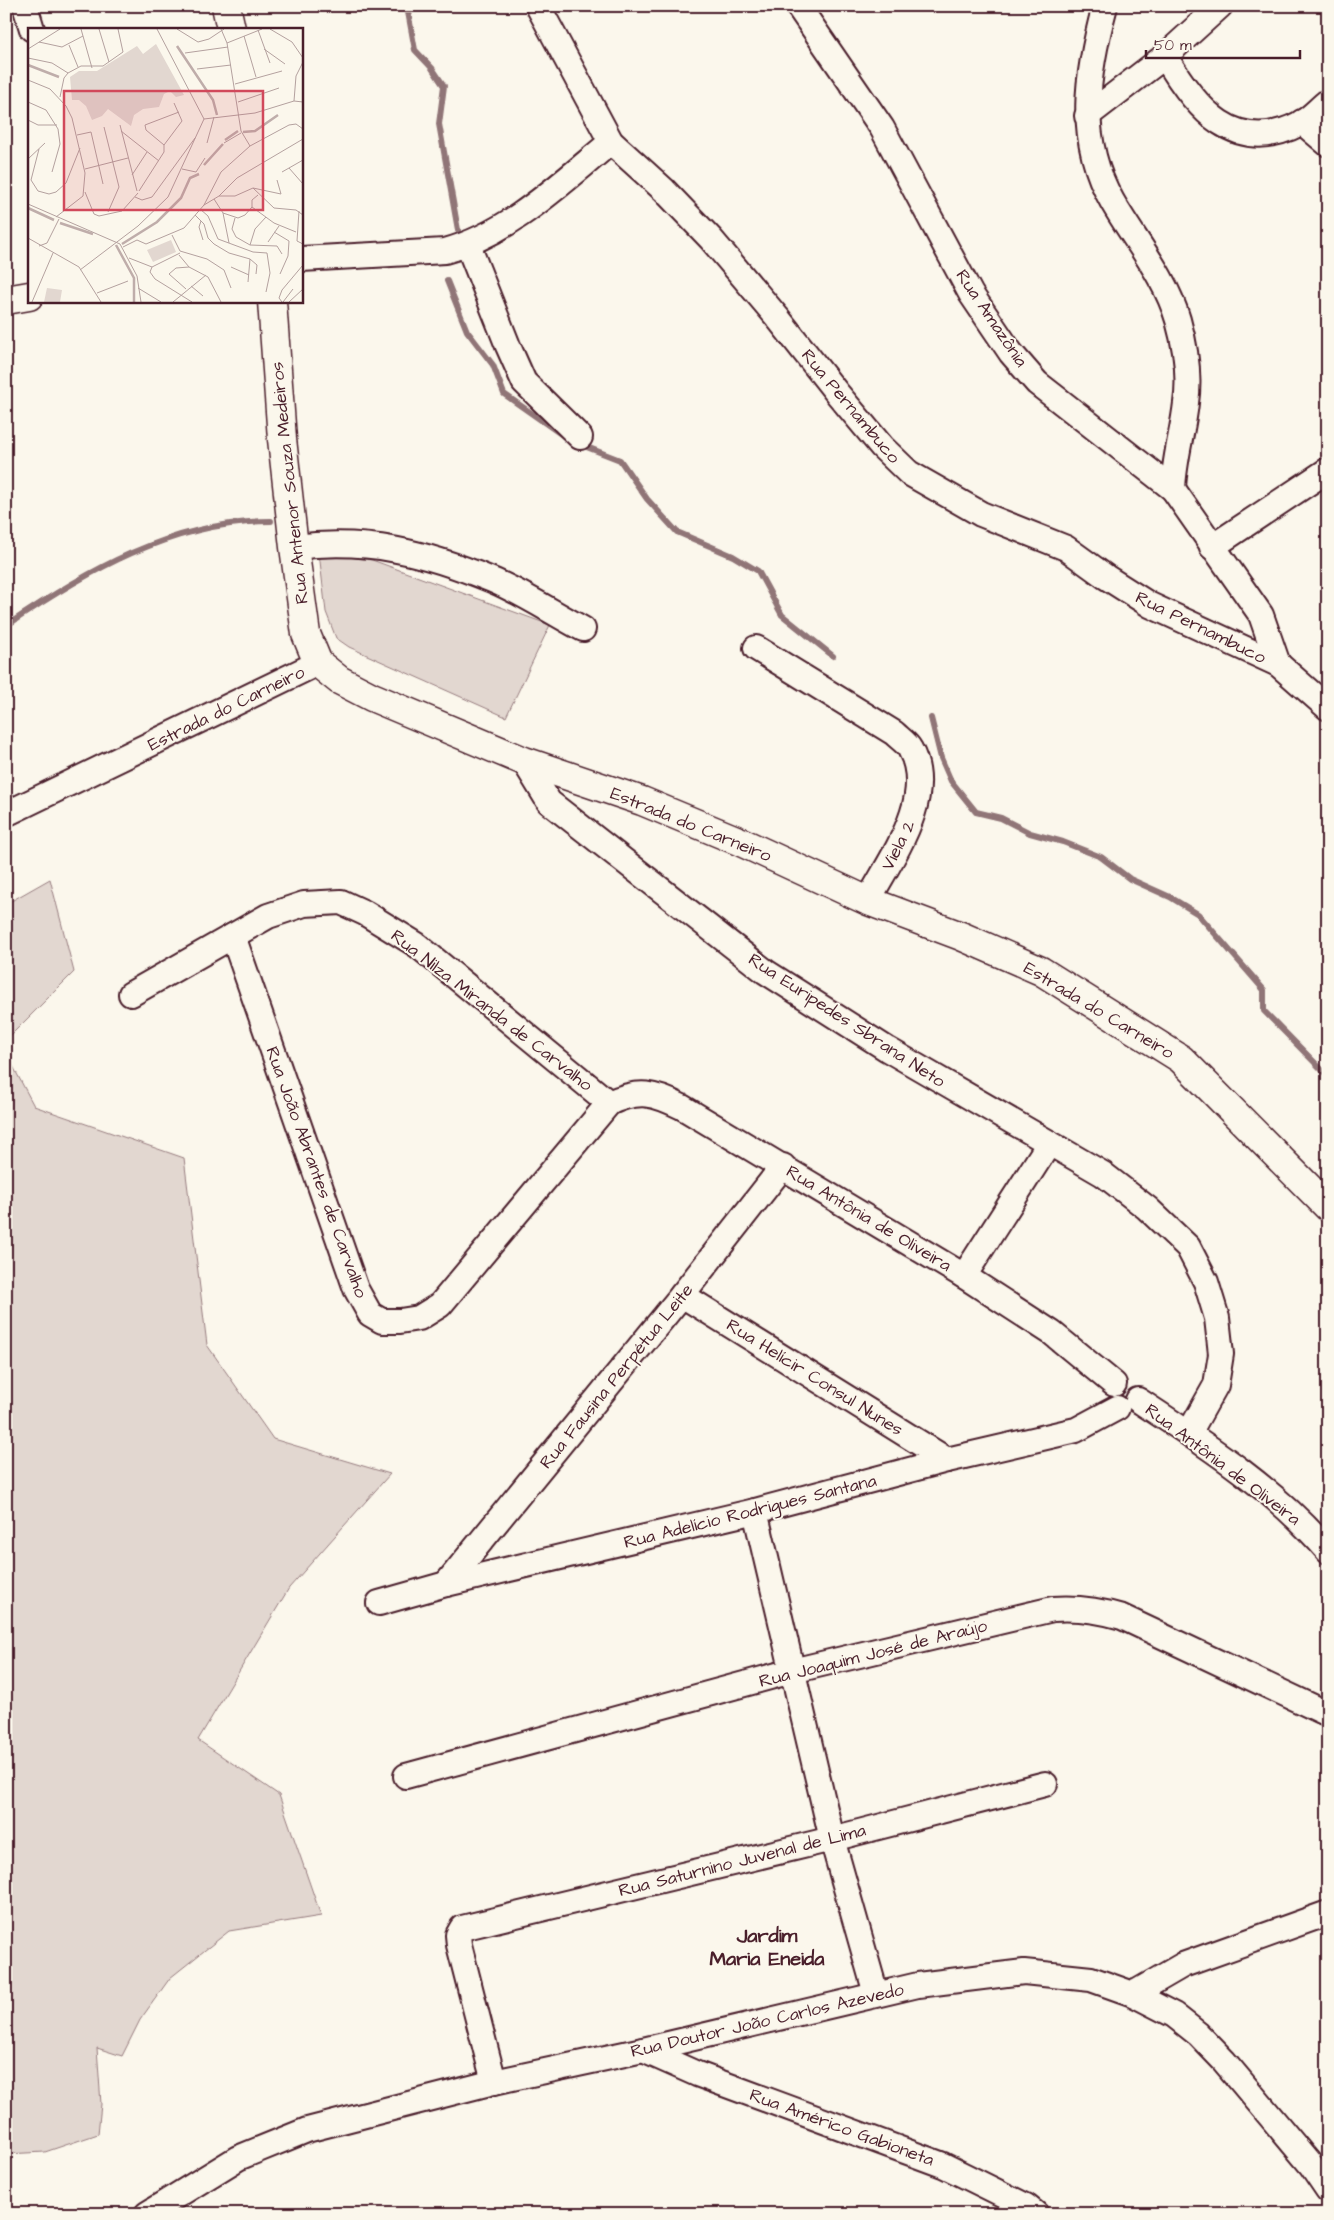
<svg xmlns="http://www.w3.org/2000/svg" width="1334" height="2220" viewBox="0 0 1334 2220" font-family="'Architects Daughter',sans-serif">
	<style>
		.green { fill: #e2d7d0; stroke: #967b7e }
		.lines { fill: none; stroke-linecap: round; stroke-linejoin: round }
		.stream { stroke: #907477; stroke-width: 6 }
		.minor-casing { stroke: #4a1f2b; stroke-width: 28 }
		.tertiary-casing { stroke: #4a1f2b; stroke-width: 31 }
		.minor { stroke: #fbf7ec; stroke-width: 24 }
		.tertiary { stroke: #fbf7ec; stroke-width: 28 }
		.labels { text-anchor: middle; stroke-width: 4; stroke-linejoin: round; paint-order: stroke }
		.street-label { font-size: 18px; fill: #4a1f2b; stroke: #fbf7ec }
		.quarter-label { font-size: 20px; font-weight: bold; fill: #4a1f2b; stroke: #fbf7ec }
		.inset-river { fill: none; stroke: #bfadaa; stroke-width: 2.5 }
		.inset-road { fill: none; stroke: #b4a19f; stroke-width: 1 }
		.view { fill: #d1495b; fill-opacity: 0.15; stroke: #d1495b; stroke-width: 2.5 }
		.inset-edge { fill: none; stroke: #4a1f2b; stroke-width: 2.5 }
	</style>
	<rect width="100%" height="100%" fill="#fbf7ec"/>
	<filter id="ink" filterUnits="userSpaceOnUse"><feTurbulence type="fractalNoise" baseFrequency=".02" numOctaves="2"/><feDisplacementMap in="SourceGraphic" scale="10" xChannelSelector="R" yChannelSelector="G"/><feConvolveMatrix kernelMatrix="1 2 1 2 8 2 1 2 1" color-interpolation-filters="sRGB"/></filter>
	<g filter="url(#ink)">
		<!-- green -->
		<g class="green">
			<polygon points="319,553 372,560 550,625 506,717 349,647 336,638 326,612"/>
			<polygon points="50,879 74,972 6,1040 6,904"/>
			<polygon points="6,1053 34,1106 184,1158 207,1345 273,1439 390,1474 289,1588 198,1740 279,1795 321,1916 229,1931 170,1978 140,2020 122,2056 97,2048 101,2104 98,2134 45,2152 6,2154"/>
		</g>
		<g class="lines">
			<!-- stream -->
			<g class="stream">
				<polyline points="404,6 408,12 415,50 432,68 444,86 439,124 458,230"/>
				<polyline points="447,281 467,331 493,365 504,394 568,439"/>
				<polyline points="579,444 620,460 647,499 677,532 733,556 758,571 782,615 833,656"/>
				<path d="M6 626C85 572 172 521 271 521"/>
				<polyline points="931,718 941,758 951,781 976,812 1001,818 1030,833 1063,842 1101,857 1130,879 1170,897 1198,914 1264,990 1264,1011 1328,1076"/>
			</g>
			<!-- minor casing -->
			<g class="minor-casing">
				<g id="minor">
					<polyline points="25,6 32,29"/>
					<polyline points="538,6 611,142 664,190 711,239 777,317 837,393 882,447 909,473 981,514 1066,548 1106,577 1150,605 1278,664 1328,708"/>
					<polyline points="798,6 882,128 971,294 1011,353 1037,383 1173,489 1261,615 1278,664"/>
					<path d="M1105 6C1087 72 1076 138 1112 201 1134 240 1165 275 1178 320 1185 345 1190 376 1186 403 1183 431 1174 460 1173 489"/>
					<path d="M1165 56C1195 108 1235 158 1301 123 1311 118 1319 108 1328 101"/>
					<polyline points="1087,116 1165,56 1220,6"/>
					<polyline points="1302,122 1328,144"/>
					<polyline points="468,245 508,346 524,382 580,437"/>
					<path d="M301 259 445 251C509 234 561 183 611 142"/>
					<path d="M294 547C368 538 424 552 492 580 523 593 553 613 583 629"/>
					<polyline points="1212,547 1328,470"/>
					<path d="M756 648 894 733C899 738 907 743 910 749 937 798 890 859 868 901"/>
					<polyline points="524,761 549,802 766,972 887,1049 1103,1174 1147,1208 1188,1247 1206,1282 1217,1318 1221,1354 1216,1385 1189,1433"/>
					<polyline points="6,814 318,663"/>
					<path d="M233 936 356 1289 370 1314 382 1321H400L419 1318 440 1305 609 1103C639 1089 654 1093 682 1107L964 1276 1052 1333 1114 1384"/>
					<polyline points="131,994 268,916 304,904 341,902 365,913 417,945 609,1103"/>
					<polyline points="964,1276 1048,1145"/>
					<polyline points="682,1295 947,1460"/>
					<path d="M1138 1400C1205 1444 1275 1489 1328 1551"/>
					<polyline points="755,1511 832,1839 876,1994"/>
					<polyline points="446,1584 682,1295 783,1166"/>
					<polyline points="379,1603 446,1584 755,1511 947,1460 1076,1430 1117,1408"/>
					<path d="M406 1776 792 1671 1053 1609C1078 1607 1098 1610 1122 1617L1328 1714"/>
					<polyline points="1133,1994 1183,1965 1328,1913"/>
					<polyline points="643,2050 697,2074 943,2165 1026,2206 1036,2214"/>
					<polyline points="494,2082 459,1945 458,1935 462,1928 832,1839 1045,1784"/>
					<polyline points="147,2214 238,2158 307,2130 494,2082 643,2050 918,1985 1024,1972 1091,1979 1133,1994 1174,2015 1198,2034 1224,2061 1311,2165 1328,2190"/>
				</g>
			</g>
			<!-- tertiary casing -->
			<g class="tertiary-casing">
				<g id="tertiary">
					<polyline points="226,6 231,29"/>
					<polyline points="6,300 29,296"/>
					<polyline points="272,301 282,439 294,547 306,634 318,663 339,680 372,697 524,761 642,801 741,842 868,901 961,936 1041,971 1181,1059 1328,1207"/>
				</g>
			</g>
			<!-- minor -->
			<use href="#minor" class="minor"/>
			<!-- tertiary -->
			<use href="#tertiary" class="tertiary"/>
		</g>
	</g>
	<g class="labels">
		<!-- street labels -->
		<g class="street-label">
			<text transform="translate(992 318) rotate(56)" y="6">Rua Amazônia</text>
			<text transform="translate(851 406) rotate(50)" y="6">Rua Pernambuco</text>
			<text transform="translate(289 483) rotate(-96)" y="6">Rua Antenor Souza Medeiros</text>
			<text transform="translate(1201 627) rotate(26)" y="6">Rua Pernambuco</text>
			<text transform="translate(226 708) rotate(-26)" y="6">Estrada do Carneiro</text>
			<text transform="translate(691 824) rotate(22)" y="6">Estrada do Carneiro</text>
			<text transform="translate(898 845) rotate(-63)" y="6">Viela 2</text>
			<text transform="translate(492 1010) rotate(38)" y="6">Rua Nilza Miranda de Carvalho</text>
			<text transform="translate(1099 1010) rotate(31)" y="6">Estrada do Carneiro</text>
			<text transform="translate(847 1020) rotate(33)" y="6">Rua Euripedes Sbrana Neto</text>
			<text transform="translate(317 1172) rotate(70)" y="6">Rua João Abrantes de Carvalho</text>
			<text transform="translate(869 1218) rotate(31)" y="6">Rua Antônia de Oliveira</text>
			<text transform="translate(616 1376) rotate(-51)" y="6">Rua Fausina Perpétua Leite</text>
			<text transform="translate(815 1377) rotate(32)" y="6">Rua Helícir Consul Nunes</text>
			<text transform="translate(1223 1464) rotate(37)" y="6">Rua Antônia de Oliveira</text>
			<text transform="translate(750 1511) rotate(-14)" y="6">Rua Adelício Rodrigues Santana</text>
			<text transform="translate(873 1653) rotate(-14)" y="6">Rua Joaquim José de Araújo</text>
			<text transform="translate(742 1860) rotate(-14)" y="6">Rua Saturnino Juvenal de Lima</text>
			<text transform="translate(767 2020) rotate(-13)" y="6">Rua Doutor João Carlos Azevedo</text>
			<text transform="translate(842 2127) rotate(20)" y="6">Rua Américo Gabioneta</text>
		</g>
		<!-- quarter labels -->
		<g class="quarter-label">
			<text x="767" y="1942">Jardim<tspan x="767" dy="23">Maria Eneida</tspan></text>
		</g>
	</g>
	<!-- overview -->
	<g transform="translate(28 28)">
		<rect width="275" height="275" fill="#fbf7ec"/>
		<path d="M128 16 156 67 148 69 142 63 136 66 131 79 115 81 106 87 103 98 80 81 74 88 64 92 58 78 51 72H44L42 49 51 43H69L109 18 115 26ZM143 212 148 224 125 234 119 222ZM19 260 34 262 32 274H16Z" fill="#e2d7d0"/>
		<path class="inset-river" d="M149 18 185 72 189 87M0 37 31 49M215 104 227 103 250 87M197 112 210 103M176 137 195 116M0 180 26 192M32 195 65 206M94 216 129 194 153 170 162 150 171 146M88 217 106 250V274"/>
		<path class="inset-road" d="M53 1 64 40M71 1 81 34M129 1 176 91M149 1 170 14 181 11 196 1M193 1 199 15 213 103 222 118M242 1 264 14 275 30M230 2 242 35M216 8 228 49M11 14 34 19 55 8M199 15 234 1M41 17 50 39M0 21 32 1M236 21 257 36M157 25 200 19M0 30 24 35 40 45M169 41 203 37M0 52 22 61 38 78 44 90 57 145 55 168 28 189M207 56 254 43M32 69 36 50 40 45 53 38H75L95 24 90 1M266 73 268 48 275 34M0 74 18 82 30 101 32 116 24 144M210 74 251 60M176 91 227 85 266 73 275 74M0 92 10 97H29M92 97 109 163M76 99 91 159 80 184M93 103 131 133M49 107 63 104 75 156M179 115 186 89M196 115 213 105M136 117 118 102 117 97 151 84M136 117 154 93 146 75M11 121 3 152 10 163 21 166 28 164 38 155 52 120M0 131 17 115M261 140 275 156M57 141 100 130M154 141 168 144 177 130M254 144 275 132M104 147 119 124M225 160 246 180 268 182 275 187M111 163 136 124V117M57 164 66 186 71 188 94 183 110 165M191 168H207L225 160 253 166 249 152M107 169 114 172 124 169 167 110M186 171 195 185 210 190 217 187 224 179V172L230 167M0 176 92 216 109 248 113 274M176 177 191 168 209 150 275 111M224 179 246 195 268 204M172 181 180 188 190 211 225 224 239 225 242 245 238 264M271 183 269 213 275 216M195 185 201 215M167 187 176 196 180 210 186 216 201 225 222 231 229 237 228 246M207 190 204 201 208 209 222 217 249 218 254 226M173 193 171 199 175 212M246 204 261 213 260 228 252 246M144 207 152 223 179 231 196 242 203 260M0 210 51 239 73 274M240 214 251 198M222 217 227 201 238 189M11 218 19 215 31 191M95 219 109 212 118 216 156 200 176 177 193 144 222 118 261 97 268 96 275 101M151 227 161 239 180 249 193 274M101 230 124 239M124 239 122 244 127 251 164 274M124 239 152 225M203 239 221 247M52 242 110 198 140 169 176 91M220 254 222 231M163 258 175 268M110 260 133 274M158 261 141 246 148 240 161 239M69 265 100 253M4 274 25 225M145 274 178 247M254 274 251 270 254 262 275 237M255 274 265 261M261 274 275 261"/>
		<path class="view" d="M36 63H235V182H36Z"/>
		<rect width="275" height="275" class="inset-edge"/>
	</g>
	<!-- margin -->
	<rect width="1334" height="2220" fill="none" stroke="#fbf7ec" stroke-width="25"/>
	<rect x="12" y="12" width="1309" height="2195" fill="none" stroke="#4a1f2b" stroke-width="2" filter="url(#ink)"/>
	<!-- scale -->
	<path d="M1146 50v8h154v-8" fill="none" stroke="#4a1f2b" stroke-width="2.5"/>
	<text x="1154" y="50" font-size="15" fill="#4a1f2b" stroke="#fbf7ec" stroke-width="4" paint-order="stroke">50 m</text>
</svg>
